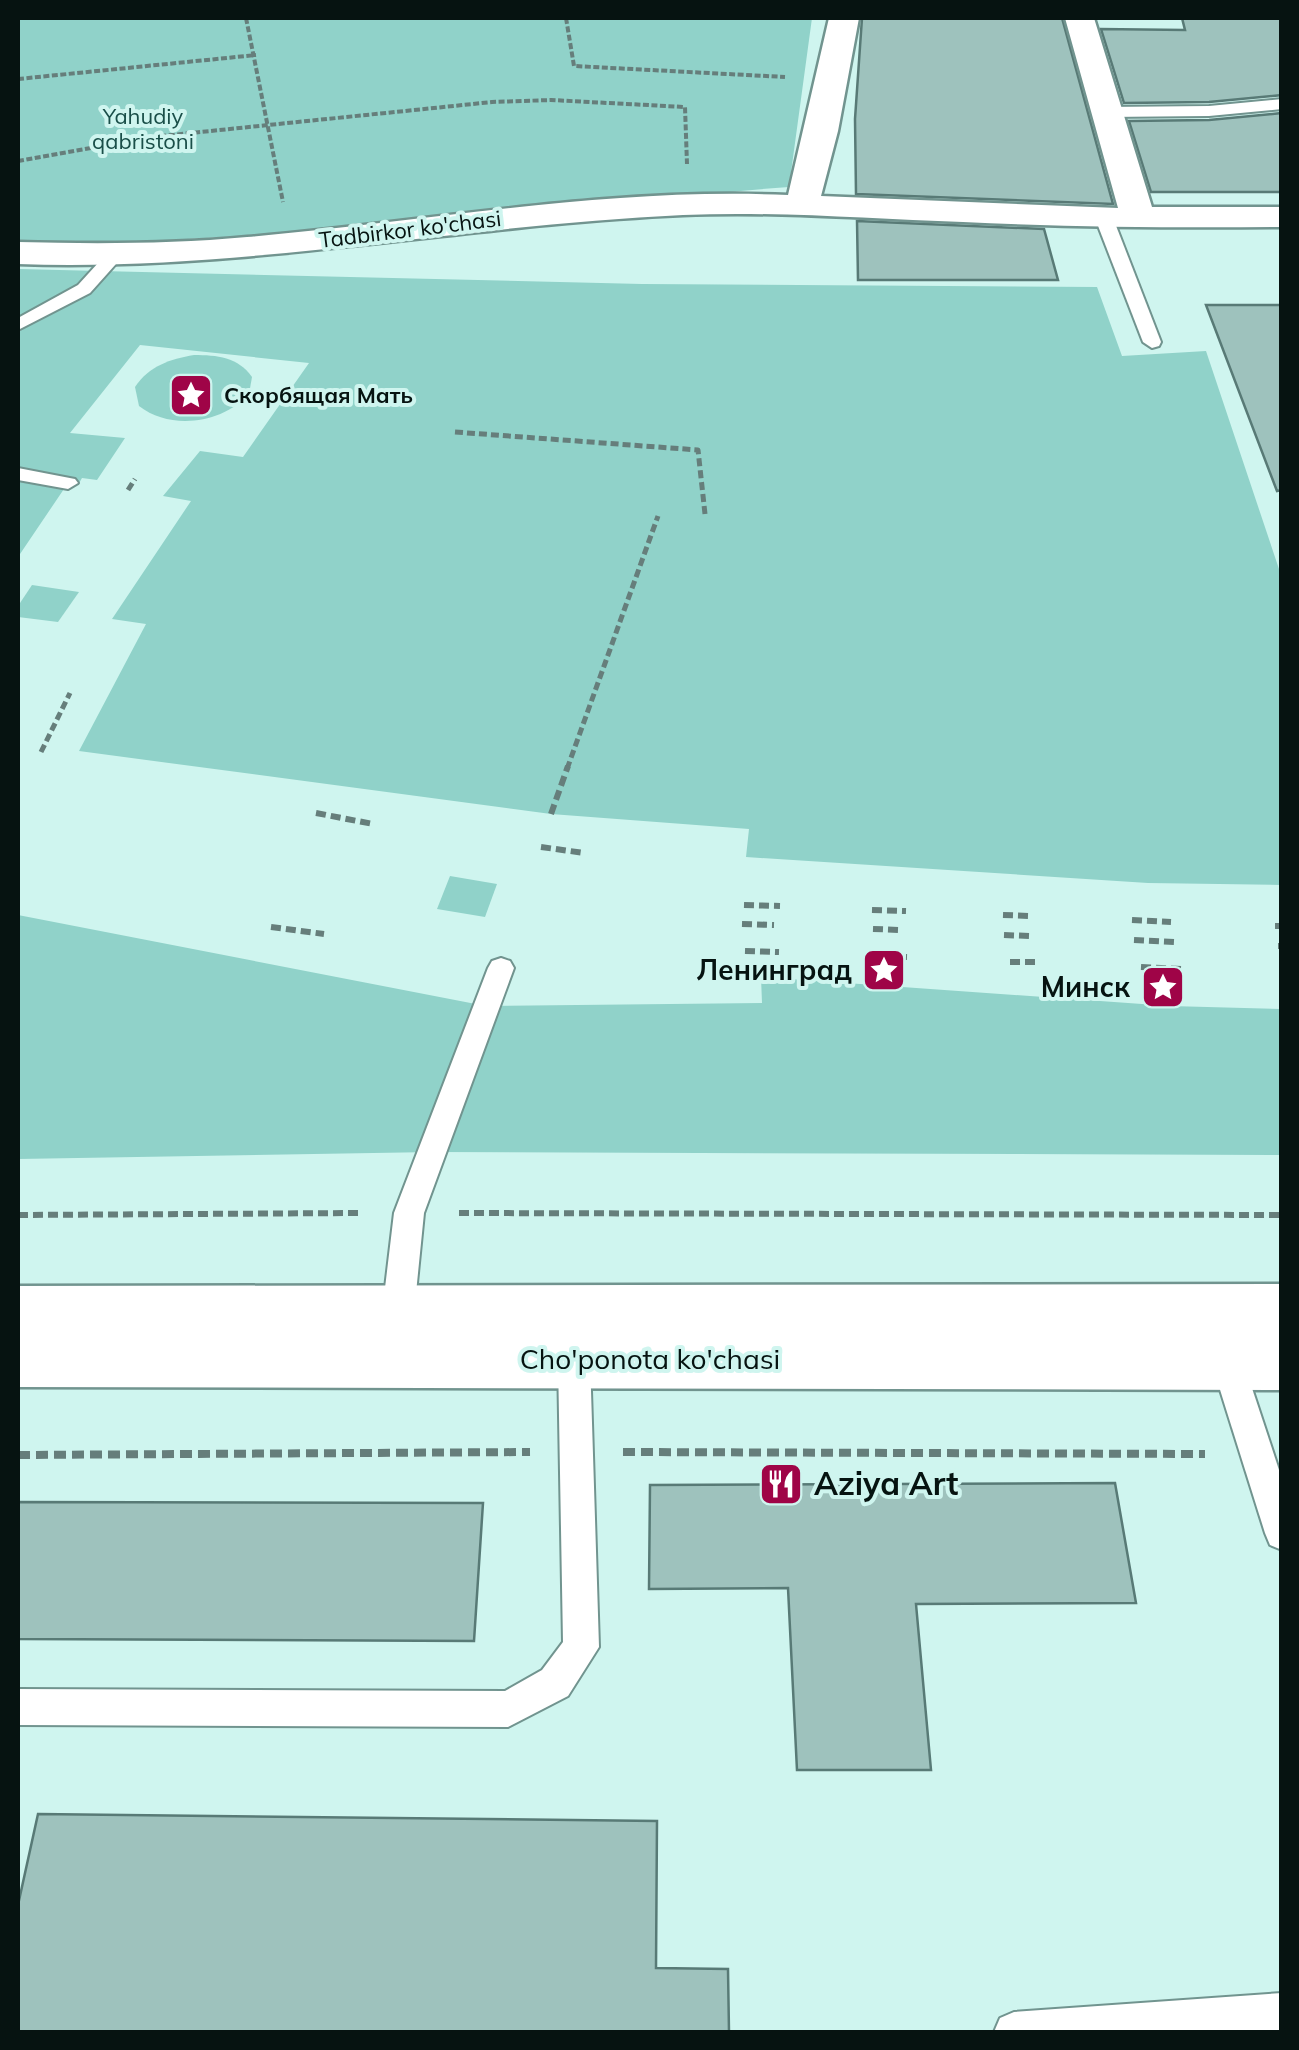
<svg xmlns="http://www.w3.org/2000/svg" width="1299" height="2050" viewBox="0 0 1299 2050" font-family="Mulish,sans-serif">
	<style>
		.green { fill: #90d2c9 }
		.building { fill: #9ec2bd; stroke: #587a76; stroke-width: 2.5 }
		.lines { fill: none; stroke-linecap: round; stroke-linejoin: round }
		.lane-casing { stroke: #71948f; stroke-width: 4 }
		.street-casing { stroke: #71948f; stroke-width: 5 }
		.secondary-casing { stroke: #71948f; stroke-width: 5 }
		.path-far3 { stroke: #667e7b; stroke-width: 4; stroke-dasharray: 6 2.5; stroke-linecap: butt }
		.path-far2 { stroke: #667e7b; stroke-width: 5; stroke-dasharray: 8 4; stroke-linecap: butt }
		.path-far1 { stroke: #667e7b; stroke-width: 6; stroke-dasharray: 10 5; stroke-linecap: butt }
		.path { stroke: #667e7b; stroke-width: 8; stroke-dasharray: 12 6; stroke-linecap: butt }
		.lane { fill: #fff; fill-rule: evenodd }
		.street { fill: #fff; fill-rule: evenodd }
		.secondary { fill: #fff; fill-rule: evenodd }
		.labels { text-anchor: middle; stroke-width: 8; stroke-linejoin: round; paint-order: stroke }
		.far-park-label { font-size: 22px; fill: #1a4f49; stroke: #cff5ef }
		.far-street-label { font-size: 22px; fill: #061311; stroke: #cff5ef }
		.far-poi-label { font-size: 22px; font-weight: bold; fill: #061311; stroke: #cff5ef; text-anchor: start }
		.poi-label { font-size: 28px; font-weight: bold; fill: #061311; stroke: #cff5ef; text-anchor: end }
		.street-label { font-size: 28px; fill: #061311; stroke: #cff5ef }
		.near-poi-label { font-size: 32px; font-weight: bold; fill: #061311; stroke: #cff5ef; text-anchor: start }
	</style>
	<rect width="100%" height="100%" fill="#cff5ef"/>
	<!-- green -->
	<g class="green">
		<path d="M18 18H812L789 187C532 206 276 245 18 243Z"/>
		<polygon points="18,269 642,284 1097,287 1122,356 1206,351 1281,575 1281,885 1148,883 746,857 749,829 551,814 79,751 146,624 112,619 191,501 163,496 200,451 243,457 309,363 140,345 70,433 125,438 97,480 82,478 78,485 68,483 18,557"/>
		<path d="M194 355C217 355 238 357 252 377L249 394C223 423 171 431 139 406L135 387C149 366 170 359 194 355Z"/>
		<polygon points="32,585 79,592 58,622 18,617 18,606"/>
		<polygon points="450,876 497,884 485,917 437,909"/>
		<polygon points="18,915 486,1006 762,1003 761,977 1170,1006 1281,1009 1281,1155 433,1152 18,1159"/>
	</g>
	<!-- building -->
	<g class="building">
		<polygon points="862,18 1062,18 1113,204 856,194 855,119"/>
		<polygon points="1182,18 1282,18 1282,95 1209,102 1124,103 1101,29 1185,30"/>
		<polygon points="1282,113 1282,192 1151,192 1129,121 1209,120"/>
		<polygon points="857,221 1044,229 1058,280 858,280"/>
		<polygon points="1206,305 1282,305 1282,490 1277,491"/>
		<polygon points="1115,1483 1136,1603 916,1604 931,1770 797,1770 788,1588 649,1589 650,1485"/>
		<polygon points="18,1502 483,1503 474,1641 18,1639"/>
		<polygon points="38,1814 657,1821 656,1968 728,1969 729,2032 18,2032 18,1905"/>
	</g>
	<g class="lines">
		<!-- lane casing -->
		<g class="lane-casing">
			<g id="lane">
				<polygon points="1282,99 1282,109 1209,116 1106,117 1098,112 1106,107 1209,106"/>
				<polygon points="1104,213 1113,218 1161,342 1159,346 1152,348 1143,342 1095,218"/>
				<polygon points="115,250 124,255 90,293 18,330 18,318 78,285 109,251"/>
				<polygon points="18,468 75,479 78,483 68,489 18,480"/>
				<polygon points="501,958 510,961 514,968 424,1213 414,1313 409,1323 398,1327 387,1323 382,1313 394,1213 488,968 492,961"/>
				<polygon points="574,1344 585,1349 590,1359 599,1647 568,1696 508,1727 18,1725 18,1689 505,1691 542,1670 563,1642 558,1359 563,1349"/>
				<polygon points="1227,1346 1238,1351 1243,1361 1282,1479 1282,1550 1270,1545 1265,1533 1211,1361 1216,1351"/>
				<polygon points="1282,1993 1282,2032 994,2032 1000,2018 1014,2012"/>
			</g>
		</g>
		<!-- street casing -->
		<g class="street-casing">
			<path id="street" d="M829 18H859L838 131 821 196 1118 208 1065 18H1094L1152 207H1282V227C1175 228 1069 227 963 222 870 219 776 211 683 215 460 225 241 272 18 264V242C94 244 171 244 247 237 427 222 606 187 788 195Z"/>
		</g>
		<!-- secondary casing -->
		<g class="secondary-casing">
			<polygon id="secondary" points="1282,1284 1282,1390 18,1387 18,1286"/>
		</g>
		<!-- path-far3 -->
		<g class="path-far3">
			<polyline points="246,18 283,202"/>
			<polyline points="566,18 574,66 785,77"/>
			<polyline points="18,79 256,55"/>
			<polyline points="18,161 152,137 492,102 551,100 685,107 687,164"/>
		</g>
		<!-- path-far2 -->
		<g class="path-far2">
			<polyline points="455,432 698,450 705,514"/>
			<polyline points="128,490 135,479"/>
			<polyline points="41,752 70,693"/>
			<polyline points="567,769 658,516"/>
		</g>
		<!-- path-far1 -->
		<g class="path-far1">
			<polyline points="316,813 373,824"/>
			<polyline points="551,814 568,766"/>
			<polyline points="541,847 584,853"/>
			<polyline points="744,905 780,906"/>
			<polyline points="872,910 906,911"/>
			<polyline points="1003,915 1031,916"/>
			<polyline points="1132,920 1171,922"/>
			<polyline points="742,924 774,925"/>
			<polyline points="1275,926 1282,926"/>
			<polyline points="271,927 324,934"/>
			<polyline points="873,929 900,930"/>
			<polyline points="1004,935 1030,936"/>
			<polyline points="1134,940 1174,942"/>
			<polyline points="1278,946 1282,946"/>
			<polyline points="745,951 779,952"/>
			<polyline points="876,956 907,957"/>
			<polyline points="1010,962 1036,962"/>
			<polyline points="1141,967 1181,969"/>
			<polyline points="459,1213 1282,1215"/>
			<polyline points="18,1215 361,1213"/>
		</g>
		<!-- path -->
		<g class="path">
			<polyline points="623,1452 1205,1454"/>
			<polyline points="18,1455 530,1452"/>
		</g>
		<!-- lane -->
		<use href="#lane" class="lane"/>
		<!-- street -->
		<use href="#street" class="street"/>
		<!-- secondary -->
		<use href="#secondary" class="secondary"/>
	</g>
	<!-- icons -->
	<defs>
		<g id="sight-square" transform="scale(2.25)"><rect x="-9" y="-9" width="18" height="18" rx="4" fill="#9f0447" stroke="#cff5ef"/><path d="M0-6L1.8-2.2L6-1.7L2.9 1.2L3.7 5.4L0 3.3L-3.7 5.4L-2.9 1.2L-6-1.7L-1.8-2.2Z" fill="#fff"/></g>
		<g id="restaurant-square" transform="scale(2.25)"><rect x="-9" y="-9" width="18" height="18" rx="4" fill="#9f0447" stroke="#cff5ef"/><path d="M-5-6h1v4h1v-4h1v4h1v-4h1v5L-1.5 .5V6h-2V.5L-5-1ZM5-6V6H3V1.5H1.5Q1.5-4 5-6Z" fill="#fff"/></g>
	</defs>
	<g fill-rule="evenodd">
		<use href="#sight-square" x="191" y="395"/>
		<use href="#sight-square" x="884" y="970"/>
		<use href="#sight-square" x="1163" y="987"/>
		<use href="#restaurant-square" x="781" y="1484"/>
	</g>
	<g class="labels">
		<!-- far-park labels -->
		<g class="far-park-label">
			<text x="143" y="124">Yahudiy<tspan x="143" dy="25">qabristoni</tspan></text>
		</g>
		<!-- far-street labels -->
		<g class="far-street-label">
			<text transform="translate(410 229) rotate(-7)" y="8">Tadbirkor ko'chasi</text>
		</g>
		<!-- far-poi labels -->
		<g class="far-poi-label">
			<text x="224" y="403">Скорбящая Мать</text>
		</g>
		<!-- poi labels -->
		<g class="poi-label">
			<text x="852" y="980">Ленинград</text>
			<text x="1130" y="997">Минск</text>
		</g>
		<!-- street labels -->
		<g class="street-label">
			<text x="650" y="1369">Cho'ponota ko'chasi</text>
		</g>
		<!-- near-poi labels -->
		<g class="near-poi-label">
			<text x="814" y="1495">Aziya Art</text>
		</g>
	</g>
	<!-- border -->
	<rect width="1299" height="2050" fill="none" stroke="#061311" stroke-width="40"/>
</svg>
